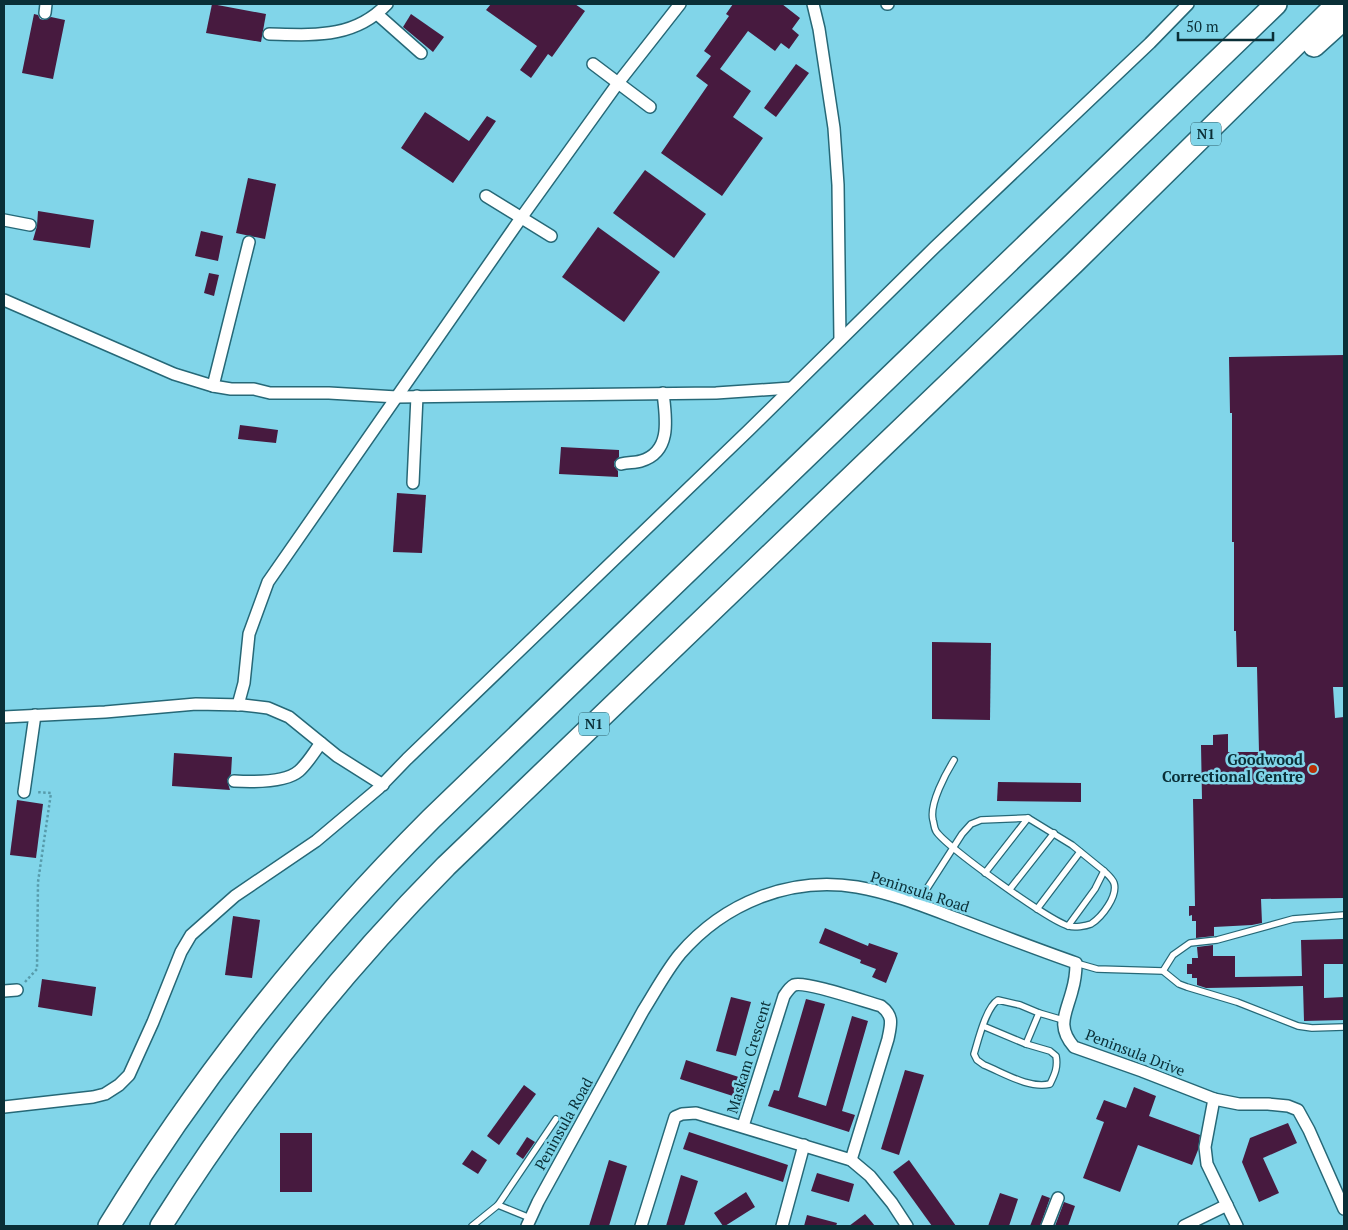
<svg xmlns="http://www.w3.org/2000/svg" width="1348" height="1230" viewBox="0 0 1348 1230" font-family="'PT Serif',serif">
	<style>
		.building { fill: #471a3f }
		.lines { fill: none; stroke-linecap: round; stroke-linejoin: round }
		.lane-casing { stroke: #266877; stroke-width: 8 }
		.street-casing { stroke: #266877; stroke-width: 14 }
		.highway-casing { stroke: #266877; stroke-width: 24 }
		.path { stroke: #579bab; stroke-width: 2.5; stroke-dasharray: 2.5 2.5; stroke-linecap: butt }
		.lane { stroke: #fff; stroke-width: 5.5 }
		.street { stroke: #fff; stroke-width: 11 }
		.highway { stroke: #fff; stroke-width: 21 }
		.poi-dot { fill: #b92f05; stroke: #81d5e9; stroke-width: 2 }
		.labels { text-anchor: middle; stroke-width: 5; stroke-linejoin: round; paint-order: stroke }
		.shield { fill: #81d5e9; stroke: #2e616c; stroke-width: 1 }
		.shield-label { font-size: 14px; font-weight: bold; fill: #0a2f37 }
		.poi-label { font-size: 15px; font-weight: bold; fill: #0a2f37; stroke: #81d5e9; text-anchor: end }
		.street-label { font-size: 15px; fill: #0a2f37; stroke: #81d5e9 }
	</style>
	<rect width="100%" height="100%" fill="#81d5e9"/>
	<!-- building -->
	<g class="building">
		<polygon points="212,4 266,14 261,42 206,33"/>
		<polygon points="491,4 575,4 585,11 552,57 548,54 531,78 520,70 537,46 486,10"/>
		<polygon points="733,4 782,4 800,18 792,29 799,35 789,49 781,43 775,51 748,31 720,69 751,91 733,117 763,138 722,196 661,153 708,85 696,76 711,56 704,51 729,16 726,14"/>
		<polygon points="34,14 38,15 40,19 44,20 51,17 65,20 53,79 22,73"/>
		<polygon points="411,14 444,37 433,52 403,27"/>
		<polygon points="796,64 809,73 776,117 764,108"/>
		<polygon points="425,112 469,141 487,116 496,121 453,183 401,148"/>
		<polygon points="645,170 706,214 674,258 613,213"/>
		<polygon points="248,178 276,184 265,239 236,233"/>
		<polygon points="38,211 94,220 90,248 33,240 37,226"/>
		<polygon points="598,227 660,272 624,322 562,277"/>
		<polygon points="201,231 223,236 218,261 195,256"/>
		<polygon points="209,273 219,275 214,296 204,293"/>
		<polygon points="1344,355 1344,687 1333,687 1335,718 1344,717 1344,898 1261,899 1262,923 1252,925 1214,927 1214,936 1196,938 1196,921 1192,921 1192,915 1189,916 1189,906 1195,906 1193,799 1202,799 1201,745 1213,745 1213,735 1228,734 1228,752 1259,752 1257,667 1237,667 1236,631 1234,631 1234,542 1232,542 1232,413 1230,413 1229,357"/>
		<polygon points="240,425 278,430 276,443 238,439"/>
		<polygon points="561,447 619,450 619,457 614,462 614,466 618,471 618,477 559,474"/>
		<polygon points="397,493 426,495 422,553 393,552"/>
		<polygon points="932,642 991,643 990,720 932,719"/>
		<polygon points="174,753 232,757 231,774 227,780 230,790 172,786"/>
		<polygon points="998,782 1081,783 1081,802 997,801"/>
		<polygon points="17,800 43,804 36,858 10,855"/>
		<polygon points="233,916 260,920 252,978 225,975"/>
		<polygon points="825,928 868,946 869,943 898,953 886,983 872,977 876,969 860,963 861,960 819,943"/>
		<polygon points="1344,939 1344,964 1324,964 1324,998 1344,997 1344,1020 1304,1021 1303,986 1206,988 1197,985 1197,978 1192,978 1192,974 1187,974 1187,964 1192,964 1192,958 1198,958 1197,947 1213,945 1213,956 1235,956 1235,977 1302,976 1301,940"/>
		<polygon points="42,979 96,987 92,1016 38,1007"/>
		<polygon points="731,997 751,1002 736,1056 716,1051"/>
		<polygon points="806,999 825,1004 798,1097 826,1106 852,1016 868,1021 842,1111 855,1115 849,1132 768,1106 774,1090 779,1091"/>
		<polygon points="686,1060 745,1079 739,1098 680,1079"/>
		<polygon points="905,1070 924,1075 899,1155 881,1149"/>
		<polygon points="524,1085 536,1094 499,1145 487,1136"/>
		<polygon points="1134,1087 1156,1096 1149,1116 1200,1135 1198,1150 1192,1165 1138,1145 1120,1192 1083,1178 1104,1122 1096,1119 1104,1100 1126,1108"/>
		<polygon points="1288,1123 1297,1143 1263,1158 1279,1193 1259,1202 1242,1162 1250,1138"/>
		<polygon points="689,1132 788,1165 783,1182 683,1149"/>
		<rect x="280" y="1133" width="32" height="59"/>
		<polygon points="527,1137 535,1142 523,1159 516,1154"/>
		<polygon points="472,1150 487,1160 478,1174 462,1164"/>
		<polygon points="609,1160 627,1166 609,1226 589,1226"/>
		<polygon points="909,1160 956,1226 932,1226 893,1172"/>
		<polygon points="817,1173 854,1184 849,1202 811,1191"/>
		<polygon points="681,1175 698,1181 684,1226 666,1226"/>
		<polygon points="746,1192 755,1207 725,1226 723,1226 714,1213"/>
		<polygon points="1000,1193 1018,1199 1009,1226 988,1226"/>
		<polygon points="1042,1195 1050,1198 1040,1226 1030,1226"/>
		<polygon points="1064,1202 1075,1206 1068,1226 1055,1226"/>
		<polygon points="865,1214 875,1226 849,1226"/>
		<polygon points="807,1215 837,1223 836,1226 804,1226"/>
	</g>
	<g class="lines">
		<!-- lane casing -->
		<g class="lane-casing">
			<g id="lane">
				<path d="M954 760C946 773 929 804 933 820 934 823 934 828 936 831 945 846 1052 923 1069 926 1074 928 1086 926 1091 924 1102 917 1118 896 1114 883 1112 878 1108 875 1104 871"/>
				<polyline points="985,873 1028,818"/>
				<polyline points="1010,889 1054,833"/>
				<polyline points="917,904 962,834 971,824 981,820 1028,818 1072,845 1104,871 1095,889 1068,926"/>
				<polyline points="1037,909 1080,852"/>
				<polyline points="1076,963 1097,969 1163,971 1179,984 1187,987 1237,1002 1298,1026 1312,1028 1344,1027"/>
				<polyline points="1163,971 1173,955 1190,943 1217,940 1293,919 1344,915"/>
				<path d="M983 1026 1026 1044 1050 1051 1056 1056C1058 1067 1055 1074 1050 1084 1029 1089 1004 1073 984 1065L977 1060 974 1054C978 1041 986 1007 998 1000L1020 1005 1039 1013 1063 1020"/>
				<polyline points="1026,1044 1039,1013"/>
				<polyline points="530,1218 498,1205 556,1119"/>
				<polyline points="472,1226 498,1205"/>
			</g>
		</g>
		<!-- street casing -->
		<g class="street-casing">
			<g id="street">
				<polyline points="813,4 819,29 834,128 838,185 840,340"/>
				<polyline points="887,4 888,4"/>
				<polyline points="45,13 46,4"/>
				<polyline points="377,14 421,53"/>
				<path d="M269 34C313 35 354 39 387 4"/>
				<polyline points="593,64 650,107"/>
				<polyline points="486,196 551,236"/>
				<polyline points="4,220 30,225"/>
				<polyline points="4,300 174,374 213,386 231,389 254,389 270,393 329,393 397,397 716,393 791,388"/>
				<polyline points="213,386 249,242"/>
				<path d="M621 464C628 462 635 463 641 461 672 452 666 418 663 393"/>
				<polyline points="413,483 417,396"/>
				<polyline points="238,705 244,683 249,634 268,582 521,218 618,83 680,4"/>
				<polyline points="4,717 105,712 196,704 243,705 268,708 289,717 337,756 383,785"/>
				<path d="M234 781C252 782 285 783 299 771 308 763 314 752 321 743"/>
				<polyline points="24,792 35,715"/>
				<polyline points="4,991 17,990"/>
				<polyline points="1214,1099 1239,1104 1268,1104 1288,1106 1298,1110 1309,1130 1344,1209"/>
				<polyline points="4,1107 93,1097 105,1094 119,1085 129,1075 153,1022 181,952 191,935 235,896 316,841 379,788 407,759 749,430 935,247 1150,43 1188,4"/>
				<path d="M743 1126 784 996C786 993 790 987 794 985 806 981 866 1002 881 1006 894 1016 891 1024 888 1039L851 1160"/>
				<path d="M527 1226 538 1202 643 1011C655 992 666 971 680 954 724 903 790 876 857 887 892 893 926 907 958 919 997 934 1036 949 1076 963 1076 973 1075 981 1072 991 1066 1014 1056 1026 1074 1047L1142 1071 1214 1099 1205 1147 1207 1164 1237 1226"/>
				<polyline points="641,1226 675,1117 682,1114 696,1113 851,1160 870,1176 892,1203 907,1226"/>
				<polyline points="782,1226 804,1145"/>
				<polyline points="1047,1226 1058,1198"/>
				<polyline points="1184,1226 1227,1205"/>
			</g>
		</g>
		<!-- highway casing -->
		<g class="highway-casing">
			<g id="highway">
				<polyline points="1314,46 1344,19"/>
				<path d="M109 1226C200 1077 308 942 431 819L1276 4"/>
				<path d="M161 1226C243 1096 338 975 446 866L1074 263 1337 4"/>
			</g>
		</g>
		<!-- path -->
		<polyline class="path" points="25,982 37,969 38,882 51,793 36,792"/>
		<!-- lane -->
		<use href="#lane" class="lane"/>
		<!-- street -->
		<use href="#street" class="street"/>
		<!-- highway -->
		<use href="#highway" class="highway"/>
	</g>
	<!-- markers -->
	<circle class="poi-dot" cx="1313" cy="769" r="5"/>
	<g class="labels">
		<!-- shield labels -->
		<g class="shield">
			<rect x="1191" y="122.5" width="30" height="23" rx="4"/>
			<rect x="579" y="712.5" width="30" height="23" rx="4"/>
		</g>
		<g class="shield-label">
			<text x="1206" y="139">N1</text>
			<text x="594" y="729">N1</text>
		</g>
		<!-- poi labels -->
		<g class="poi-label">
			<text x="1303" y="765">Goodwood<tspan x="1303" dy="17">Correctional Centre</tspan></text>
		</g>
		<!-- street labels -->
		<g class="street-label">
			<text transform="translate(920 892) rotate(18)" y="5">Peninsula Road</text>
			<text transform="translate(1135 1053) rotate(21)" y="5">Peninsula Drive</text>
			<text transform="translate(749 1057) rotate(-73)" y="5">Maskam Crescent</text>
			<text transform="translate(564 1124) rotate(-61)" y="5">Peninsula Road</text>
		</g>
	</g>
	<!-- border -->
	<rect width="1348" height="1230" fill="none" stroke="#0a2f37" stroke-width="10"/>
	<!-- scale -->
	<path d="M1178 32v8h95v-8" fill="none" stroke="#0a2f37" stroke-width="2.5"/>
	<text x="1186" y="32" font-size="15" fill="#0a2f37" stroke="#81d5e9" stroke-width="4" paint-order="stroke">50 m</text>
</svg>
